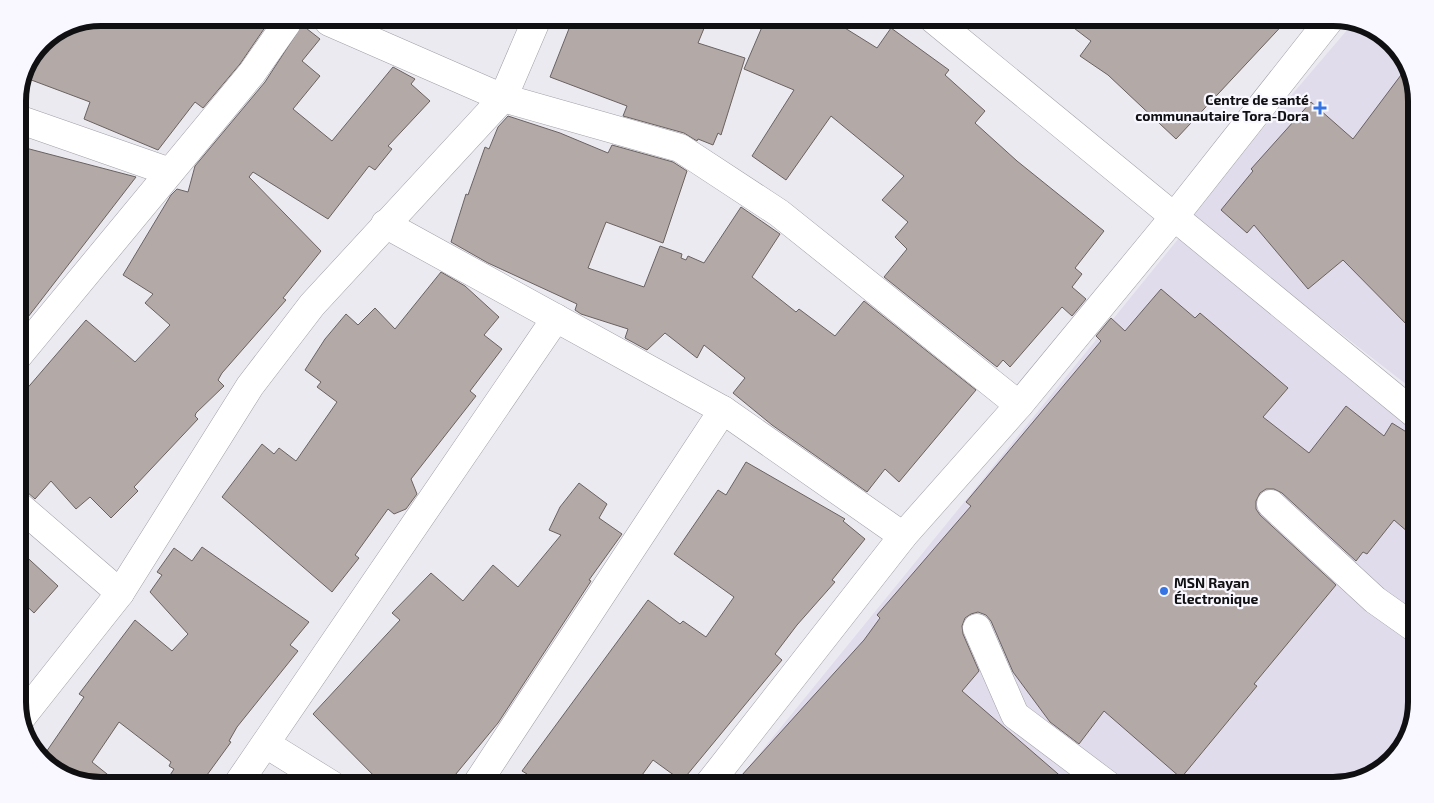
<svg xmlns="http://www.w3.org/2000/svg" width="1434" height="803" viewBox="0 0 1434 803" font-family="'Exo 2',sans-serif">
	<style>
		.built { fill: #e0dceb }
		.building { fill: #b3aaa8; stroke: #6a6260 }
		.lines { fill: none; stroke-linecap: round; stroke-linejoin: round }
		.minor-casing { stroke: #a19fa6; stroke-width: 29 }
		.minor { stroke: #fff; stroke-width: 28 }
		.poi-dot { fill: #3574e2; stroke: #f9f7ff; stroke-width: 2 }
		.labels { text-anchor: middle; stroke-width: 4.5; stroke-linejoin: round; paint-order: stroke }
		.poi-label { font-size: 14px; font-weight: bold; fill: #100f11; stroke: #f9f7ff; text-anchor: end }
		.rim { fill: none; stroke: #100f11; stroke-width: 6 }
	</style>
	<rect width="100%" height="100%" fill="#eceaf1"/>
	<!-- built -->
	<g class="built">
		<polygon points="1353,23 1374,29 1405,59 1416,96 1416,392 1189,215"/>
		<polygon points="1183,233 1416,420 1416,702 1405,743 1375,774 1333,785 734,785"/>
	</g>
	<!-- building -->
	<g class="building">
		<polygon points="1289,18 1176,139 1108,75 1080,56 1091,41 1062,19"/>
		<polygon points="765,20 832,20 877,48 891,28 949,70 945,75 985,111 975,123 1017,161 1104,231 1075,268 1082,274 1072,287 1086,299 1072,316 1062,307 1010,367 1003,360 997,367 884,277 907,249 895,237 908,222 882,200 904,176 831,116 786,180 752,156 794,90 744,69"/>
		<polygon points="572,21 707,21 698,43 745,58 721,135 718,133 713,145 698,139 697,141 684,133 623,116 627,106 550,77"/>
		<polygon points="236,23 268,23 240,64 203,108 195,102 158,150 84,119 90,102 26,78 42,42 70,24"/>
		<polygon points="302,25 320,39 302,61 320,76 293,109 332,141 393,67 415,79 411,84 430,101 388,146 392,149 375,170 369,166 328,219 253,172 249,177 321,251 283,298 286,300 222,373 218,380 224,386 196,413 195,416 198,419 134,487 138,491 111,518 90,497 76,509 51,481 35,499 18,484 18,399 86,320 135,362 170,325 145,303 153,294 123,275 171,195 177,189 188,192 195,166 265,82"/>
		<polygon points="1407,67 1416,96 1416,334 1343,260 1308,289 1254,225 1247,233 1221,210 1253,171 1251,169 1311,102 1353,139"/>
		<polygon points="508,116 560,133 608,153 612,145 673,162 687,171 663,243 606,222 588,268 644,287 660,246 682,254 681,258 686,260 688,256 704,263 741,207 780,234 752,277 796,312 799,309 835,336 864,301 976,390 899,482 885,469 867,492 772,425 733,393 745,378 704,345 697,358 665,333 647,350 625,338 628,329 581,314 575,310 577,304 488,263 451,242 466,194 468,195 485,147 489,149 498,127"/>
		<polygon points="18,146 136,177 18,330"/>
		<polygon points="441,272 465,286 499,317 484,335 502,349 470,391 476,396 411,479 417,494 406,509 394,514 388,509 355,555 359,558 332,592 222,497 262,444 274,454 279,448 296,461 337,402 317,387 321,382 305,370 325,339 346,314 358,325 375,308 395,329"/>
		<polygon points="1161,289 1195,318 1200,313 1288,388 1263,417 1309,453 1346,406 1384,436 1392,423 1416,438 1416,539 1394,520 1367,554 1363,552 1356,561 1282,493 1274,489 1266,489 1260,493 1256,501 1256,509 1260,515 1336,585 1254,684 1257,686 1181,778 1104,711 1079,744 1050,722 1013,672 991,621 986,615 978,612 971,614 965,618 962,626 963,634 979,671 962,691 1072,786 732,786 864,640 880,618 877,615 971,506 966,502 1101,341 1096,336 1111,318 1125,331"/>
		<polygon points="746,462 845,519 843,521 865,539 832,580 835,582 797,625 775,654 782,660 682,781 653,760 634,786 519,786 527,774 522,771 648,600 680,624 683,621 706,637 734,597 674,554 718,490 726,495"/>
		<polygon points="579,483 607,504 599,518 622,534 589,580 591,581 498,723 446,786 384,786 313,714 400,620 392,613 431,573 463,601 493,565 518,587 561,535 549,530 560,507"/>
		<polygon points="202,547 309,622 290,645 298,651 237,727 229,741 231,742 199,786 163,786 174,769 169,766 171,762 119,722 92,762 122,786 101,786 60,774 42,758 84,697 79,694 135,620 172,651 188,634 150,592 162,575 157,572 174,548 192,561"/>
		<polygon points="18,549 58,586 34,613 18,598"/>
	</g>
	<g class="lines">
		<!-- minor casing -->
		<g class="minor-casing">
			<g id="minor">
				<polyline points="933,19 1416,415"/>
				<polyline points="329,22 503,98 680,148 779,213 1019,405"/>
				<polyline points="18,119 170,172"/>
				<polyline points="385,224 723,410 903,536"/>
				<polyline points="18,356 252,73 287,23"/>
				<polyline points="1271,504 1375,600 1416,629"/>
				<polyline points="18,505 120,593"/>
				<polyline points="977,628 1015,715 1108,785"/>
				<polyline points="21,718 120,593 250,386 312,305 503,98 536,21"/>
				<polyline points="266,744 332,785"/>
				<polyline points="237,785 556,318"/>
				<polyline points="476,785 723,410"/>
				<polyline points="708,785 903,536 1019,405 1174,217 1331,18"/>
			</g>
		</g>
		<!-- minor -->
		<use href="#minor" class="minor"/>
	</g>
	<!-- markers -->
	<g class="poi-dot">
		<path d="M1317.5 100.5h5v5h5v5h-5v5h-5v-5h-5v-5h5z"/>
		<circle cx="1164" cy="591" r="5"/>
	</g>
	<g class="labels">
		<!-- poi labels -->
		<g class="poi-label">
			<text x="1309" y="105">Centre de santé<tspan x="1309" dy="16">communautaire Tora-Dora</tspan></text>
			<text x="1174" y="588" text-anchor="start">MSN Rayan<tspan x="1174" dy="16">Électronique</tspan></text>
		</g>
	</g>
	<!-- crop -->
	<path d="M0 0H1434V803H0ZM101 26H1333A75 75 0 0 1 1408 101V702A75 75 0 0 1 1333 777H101A75 75 0 0 1 26 702V101A75 75 0 0 1 101 26Z" fill="#f9f7ff" fill-rule="evenodd"/>
	<path class="rim" d="M101 26H1333A75 75 0 0 1 1408 101V702A75 75 0 0 1 1333 777H101A75 75 0 0 1 26 702V101A75 75 0 0 1 101 26Z"/>
</svg>
